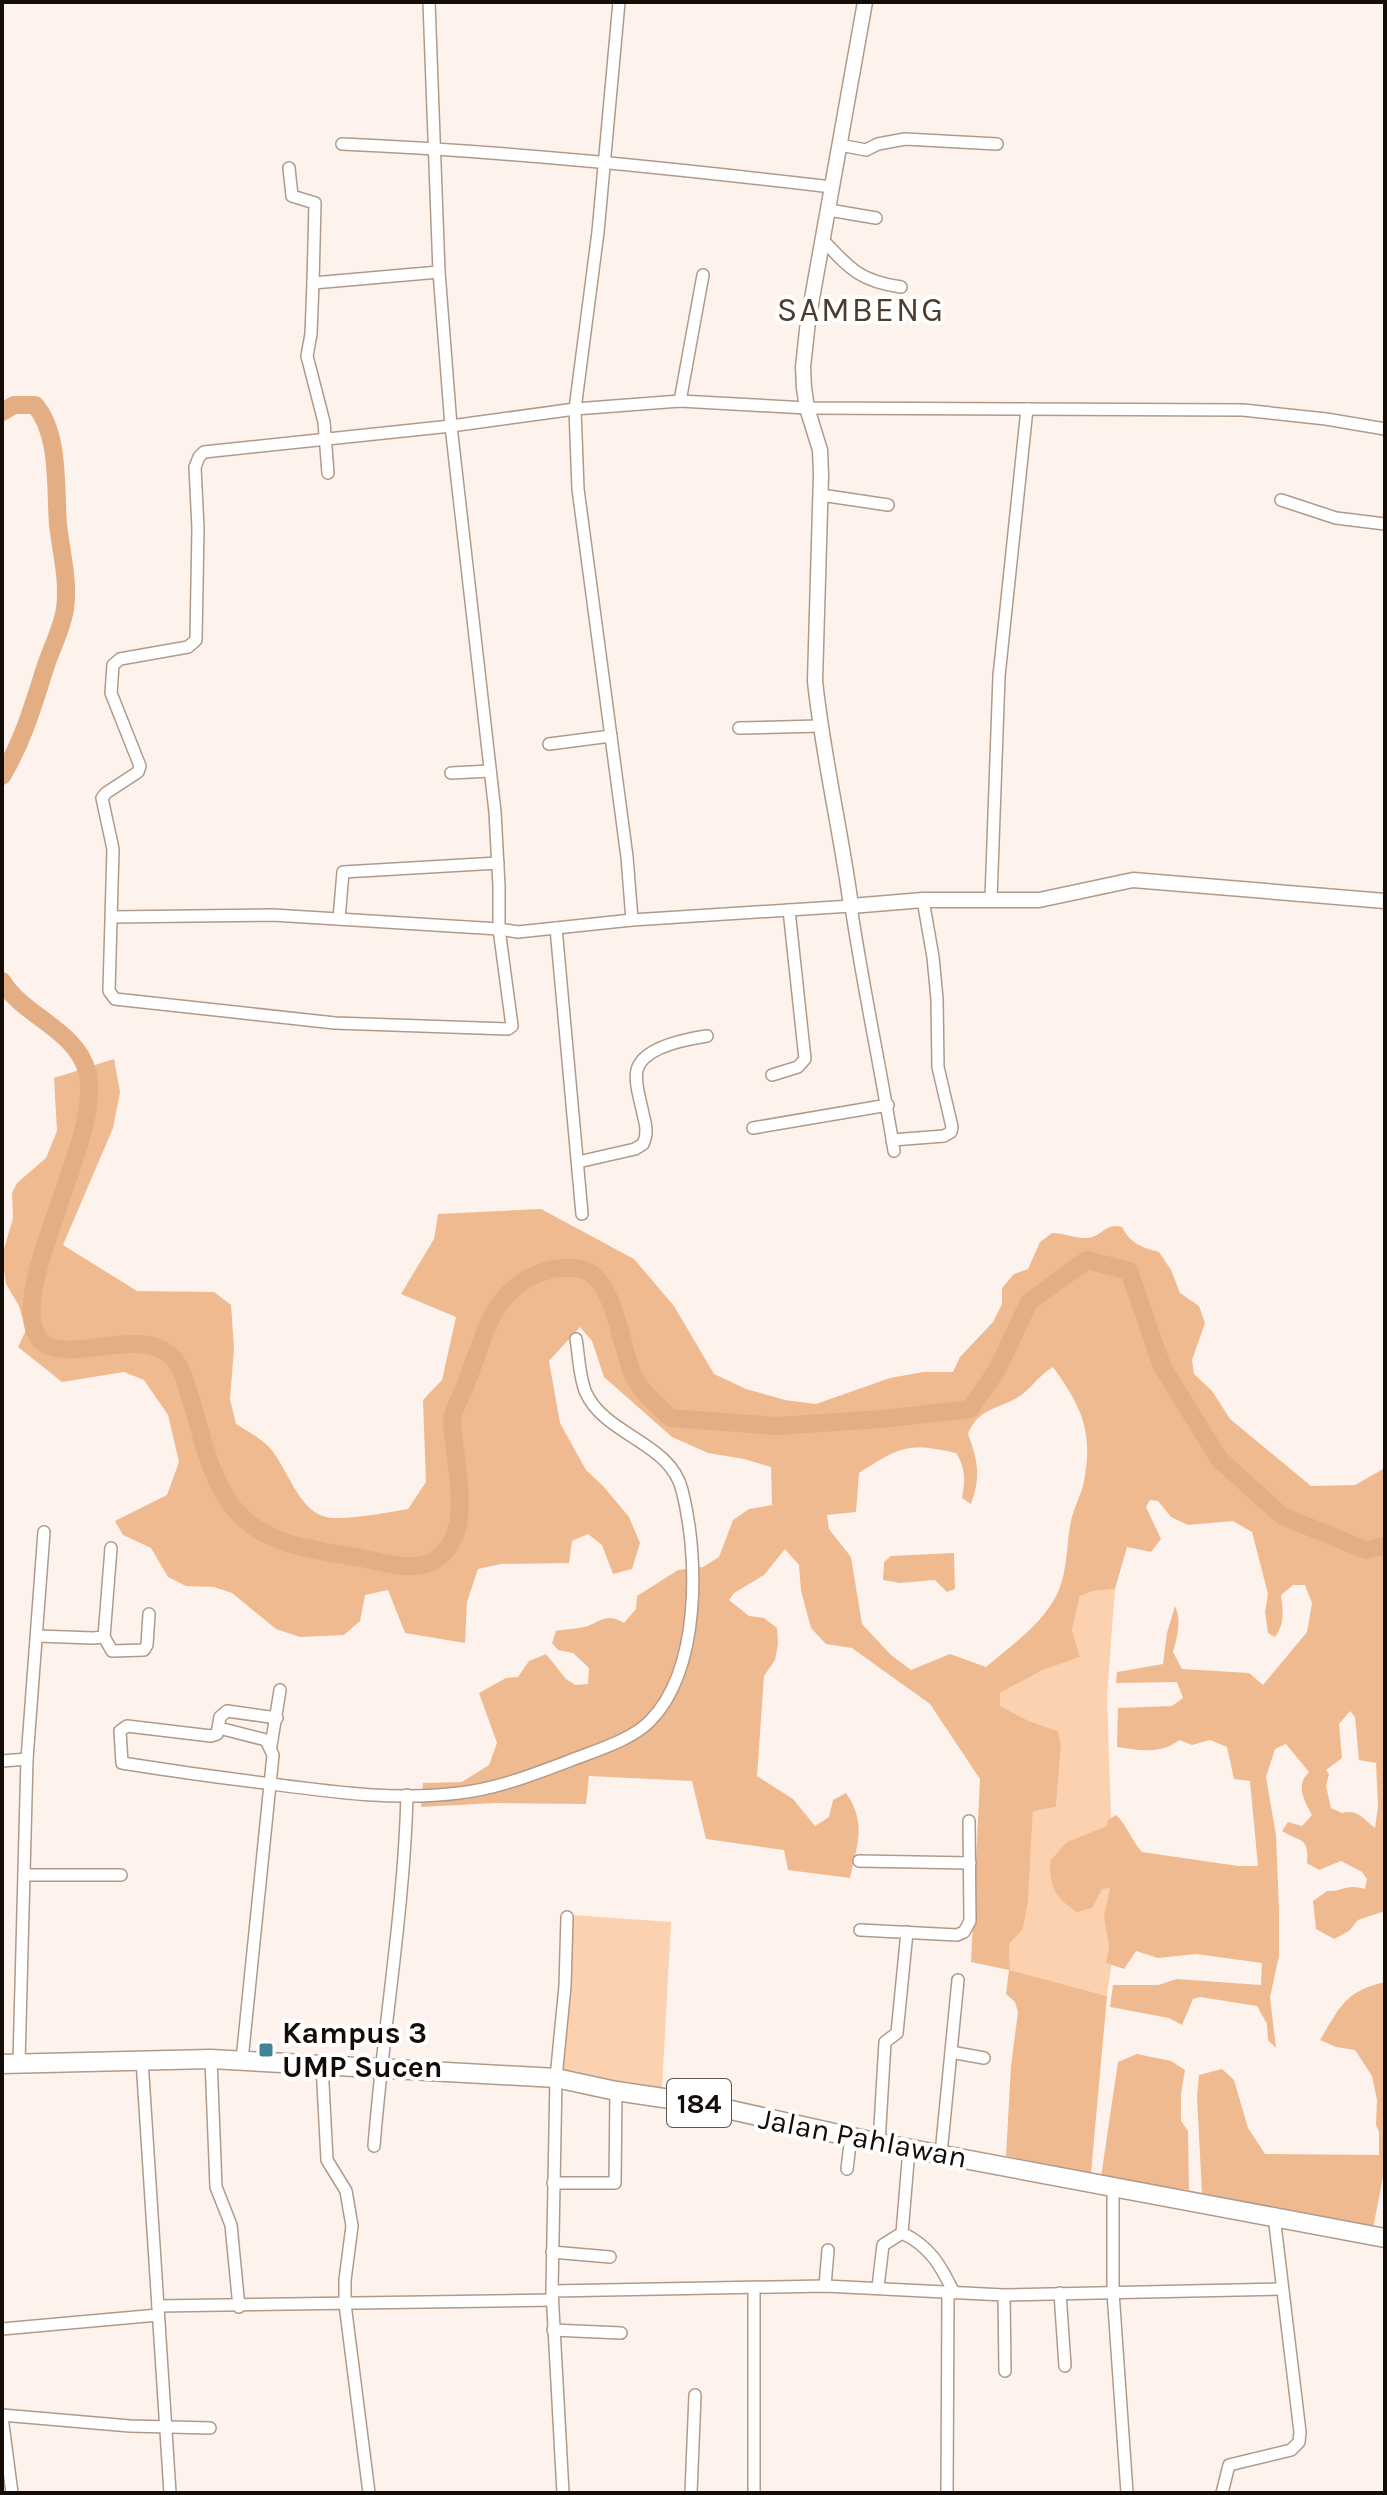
<svg xmlns="http://www.w3.org/2000/svg" width="1387" height="2495" viewBox="0 0 1387 2495" font-family="Karla,sans-serif">
	<style>
		.green { fill: #fcd1b0 }
		.forest { fill: #f0ba91; fill-rule: evenodd }
		.lines { fill: none; stroke-linecap: round; stroke-linejoin: round }
		.river { stroke: #e4ae85; stroke-width: 18 }
		.minor-casing { stroke: #b19a89; stroke-width: 14 }
		.tertiary-casing { stroke: #b19a89; stroke-width: 17 }
		.primary-casing { stroke: #b19a89; stroke-width: 21 }
		.minor { stroke: #fff; stroke-width: 11 }
		.tertiary { stroke: #fff; stroke-width: 14 }
		.primary { stroke: #fff; stroke-width: 18 }
		.poi-dot { fill: #428395; stroke: #fff; stroke-width: 3 }
		.labels { text-anchor: middle; stroke-width: 8; stroke-linejoin: round; paint-order: stroke }
		.shield { fill: #fff; stroke: #5a5551; stroke-width: 2 }
		.shield-label { font-size: 28px; font-weight: bold; fill: #140c06 }
		.poi-label { font-size: 30px; font-weight: bold; fill: #140c06; stroke: #fff; text-anchor: start }
		.street-label { font-size: 30px; fill: #140c06; stroke: #fff }
		.quarter-label { font-size: 34px; letter-spacing: 2px; fill: #4f3b2c; stroke: #fff }
	</style>
	<rect width="100%" height="100%" fill="#fdf3ec"/>
	<!-- green -->
	<g class="green">
		<polygon points="1115,1589 1107,1696 1115,1939 1107,1996 1010,1970 1009,1944 1023,1929 1028,1902 1033,1810 1056,1807 1061,1746 1058,1731 1029,1721 1000,1706 1000,1693 1043,1670 1080,1657 1072,1630 1080,1596 1093,1591"/>
		<polygon points="572,1915 671,1922 662,2088 560,2074"/>
	</g>
	<!-- forest -->
	<g class="forest">
		<path d="M114 1059 120 1092 113 1128 63 1245 137 1291 214 1292 231 1305 234 1348 230 1399 236 1424C247 1431 259 1437 268 1446 287 1465 297 1510 326 1517 342 1521 391 1512 408 1509L426 1482 423 1400 442 1380 456 1317 401 1294 434 1239 438 1214 541 1209 634 1259 674 1306 714 1374 746 1389 785 1400 816 1404 890 1378 923 1372H953L960 1357 993 1322 1002 1304V1288L1014 1274 1028 1269 1040 1242 1052 1233C1063 1233 1074 1238 1085 1238 1101 1239 1105 1222 1122 1227 1131 1244 1141 1247 1159 1252L1171 1270 1180 1293 1199 1306 1205 1323 1192 1360 1194 1374 1212 1391 1230 1419 1311 1486 1355 1485 1385 1468V1911L1358 1920 1349 1931 1334 1939 1316 1929 1313 1901 1327 1891C1343 1892 1345 1883 1365 1889L1367 1879 1362 1872 1341 1861 1319 1870 1307 1863C1309 1837 1302 1843 1282 1831L1288 1822 1302 1826 1312 1815C1304 1800 1295 1786 1309 1772L1286 1744 1275 1749 1266 1777 1276 1835 1279 1909V1956L1270 1997 1276 2048 1268 2040 1267 2024 1257 2006 1200 1997 1193 1999 1182 2025 1169 2018 1110 2007 1113 1985H1158L1177 1979 1261 1985 1262 1963 1196 1954 1158 1958 1136 1951 1124 1969 1106 1963 1109 1947 1104 1916 1110 1888 1102 1889 1092 1908 1077 1912C1055 1898 1050 1887 1050 1861L1067 1842 1107 1826 1108 1820 1116 1815C1128 1826 1131 1840 1142 1852L1238 1866H1258L1250 1781 1234 1779 1227 1747 1210 1740 1192 1745 1179 1740C1161 1755 1139 1750 1117 1747L1118 1708 1172 1706 1183 1698 1177 1682 1116 1683 1117 1672 1163 1664 1167 1633 1175 1606C1182 1621 1177 1637 1173 1652L1182 1669 1249 1673 1263 1685 1307 1632 1312 1603 1305 1585H1293L1281 1595C1283 1612 1285 1623 1275 1637L1268 1633 1265 1612 1268 1594 1252 1532 1233 1521 1188 1525 1171 1517 1158 1501 1150 1500 1146 1507 1161 1539 1151 1552 1127 1547 1115 1589 1093 1591 1080 1596 1072 1630 1080 1657 1043 1670 1000 1693V1706L1029 1721 1058 1731 1061 1746 1056 1807 1033 1811 1028 1902 1023 1929 1009 1944 1010 1970 1107 1996 1091 2173 1006 2156 1011 2066 1018 2012 1015 2002 1006 1994 1009 1970 971 1962 980 1779 930 1704 852 1648 826 1644 811 1628 801 1591 799 1565 785 1549 764 1575 734 1593 729 1600 749 1616 764 1618 777 1628 778 1644 775 1660 764 1676 757 1776 793 1799 815 1826 829 1817 833 1800 846 1793C867 1823 857 1845 850 1878L788 1870 784 1850 706 1839 692 1781 589 1776 586 1804 496 1803 421 1807 423 1783 462 1782 489 1765 497 1743 479 1693 506 1678 518 1677 529 1661 546 1654 566 1679 575 1685 588 1684 589 1668 573 1653 558 1650 552 1643 556 1631C566 1629 578 1629 588 1626 602 1620 608 1613 624 1623L636 1609 637 1596 678 1570 703 1567 719 1557 733 1520 749 1509 772 1505 771 1467 744 1459 708 1453 672 1437 604 1377 592 1341 580 1327 549 1361 560 1423 586 1470 603 1486 629 1517 640 1543 632 1569 613 1574 602 1545 588 1534 572 1541 569 1563 501 1564 478 1569 467 1602 465 1643 405 1633 388 1590 365 1595 360 1621 344 1635 300 1637 276 1629 232 1593 214 1587 186 1586 168 1577 151 1548 123 1535 115 1521 167 1495 179 1462 168 1415 144 1380 124 1372 62 1382 18 1347 26 1330 19 1306 6 1284 2 1256 13 1218 12 1193 17 1183 46 1158 57 1131 54 1078ZM1053 1367C1083 1409 1094 1433 1083 1486 1079 1499 1072 1512 1070 1526 1066 1552 1067 1581 1052 1603 1036 1629 1009 1647 986 1667L950 1654 911 1670 891 1655 862 1624 851 1557 829 1529 827 1515 856 1512 859 1473C900 1447 907 1442 956 1453 966 1469 965 1480 962 1498L971 1504C981 1476 978 1461 968 1434 978 1406 1004 1409 1024 1393 1034 1384 1041 1374 1053 1367ZM1350 1711 1355 1717 1359 1760 1376 1763 1378 1806 1375 1828C1363 1819 1358 1809 1342 1813L1331 1808 1326 1786 1329 1774 1326 1770 1342 1758 1339 1724Z"/>
		<polygon points="954,1553 955,1589 947,1592 935,1580 900,1583 883,1580 884,1562 891,1556"/>
		<path d="M1385 1982V2167L1373 2228 1202 2193 1197 2097 1199 2075 1222 2069 1234 2080 1248 2128 1265 2154 1379 2155V2132L1376 2125 1377 2100 1372 2076 1355 2050 1336 2047 1320 2040C1340 2007 1345 1991 1385 1982Z"/>
		<polygon points="1137,2054 1171,2061 1185,2070 1181,2094 1181,2121 1188,2131 1189,2190 1101,2177 1118,2062"/>
	</g>
	<g class="lines">
		<!-- river -->
		<g class="river">
			<path d="M2 412 14 405H35C60 434 55 487 58 524 61 553 69 580 65 609 62 629 51 649 45 668 33 706 23 741 2 776"/>
			<path d="M2 981C23 1016 75 1029 87 1071 106 1136 0 1297 41 1341 67 1367 144 1322 175 1360 182 1369 186 1383 189 1394 202 1433 210 1485 240 1515 270 1546 316 1550 356 1557 380 1561 413 1574 435 1560 472 1537 458 1478 454 1442 454 1436 451 1427 452 1420 454 1407 463 1392 468 1379 485 1333 493 1287 546 1271 558 1267 577 1266 589 1272 617 1289 621 1352 635 1379 642 1393 659 1406 670 1418L776 1426 882 1419 970 1409 997 1370 1029 1302 1087 1260 1129 1271 1162 1366 1219 1459 1282 1516 1366 1550 1385 1546"/>
		</g>
		<!-- minor casing -->
		<g class="minor-casing">
			<g id="minor">
				<path d="M429 2 439 272 451 426 495 812 499 886V929L518 932 632 920 851 906C863 988 881 1069 894 1151"/>
				<polyline points="619,2 598,232 575,409 578,489 627,857 632,920"/>
				<path d="M342 144C506 151 669 168 832 187"/>
				<polyline points="840,145 866,150 878,144 905,139 997,144"/>
				<polyline points="289,168 292,196 315,203 313,283"/>
				<polyline points="829,210 876,218"/>
				<path d="M823 240C850 269 860 281 901 287"/>
				<polyline points="680,401 703,275"/>
				<polyline points="328,473 324,422 307,356 311,334 313,283 439,272"/>
				<polyline points="821,495 888,505"/>
				<polyline points="1281,500 1336,518 1385,524"/>
				<polyline points="739,728 820,726"/>
				<polyline points="549,744 611,736"/>
				<polyline points="451,773 490,771"/>
				<polyline points="991,899 999,676 1027,409"/>
				<polyline points="111,917 273,915 499,929 512,1026 508,1029 335,1023 115,999 109,991 113,849 102,798 106,793 138,772 140,766 111,693 113,665 120,659 188,647 196,640 198,528 195,467 199,457 204,452 451,426 575,409 680,401 807,408 1243,410 1326,419 1385,429"/>
				<polyline points="339,919 343,872 498,863"/>
				<polyline points="556,928 582,1214"/>
				<polyline points="772,1075 798,1067 805,1059 789,910"/>
				<polyline points="753,1128 888,1105"/>
				<polyline points="892,1140 944,1136 951,1132 952,1127 938,1067 937,999 933,957 923,900"/>
				<path d="M578 1162 635 1149 643 1144C648 1134 646 1125 643 1114 641 1101 634 1084 637 1070 643 1047 687 1039 707 1036"/>
				<polyline points="37,1636 93,1638 104,1637 111,1548"/>
				<polyline points="104,1637 112,1651 144,1650 147,1645 149,1614"/>
				<path d="M277 1718 227 1711 220 1717 217 1734 211 1736 127 1726 120 1731 122 1763C172 1771 222 1778 272 1784 333 1792 398 1801 459 1793 496 1789 535 1774 569 1761 594 1751 632 1740 650 1721 701 1669 699 1556 682 1490 670 1442 606 1436 586 1393 579 1377 579 1356 576 1339"/>
				<polyline points="219,1728 266,1740 273,1755 242,2060"/>
				<polyline points="271,1746 280,1690"/>
				<polyline points="2,1761 27,1759"/>
				<polyline points="859,1861 970,1863"/>
				<polyline points="24,1875 121,1875"/>
				<polyline points="860,1930 957,1935 964,1932 970,1921 969,1821"/>
				<polyline points="951,2052 984,2058"/>
				<polyline points="211,2059 216,2187 231,2225 239,2307"/>
				<polyline points="142,2060 170,2493"/>
				<polyline points="19,2062 27,1759 44,1532"/>
				<polyline points="322,2065 327,2160 346,2191 352,2226 345,2280 345,2304 369,2493"/>
				<polyline points="879,2143 885,2042 897,2033 907,1932"/>
				<path d="M374 2146C383 2029 404 1913 407 1795"/>
				<path d="M909 2149 902 2233C930 2246 941 2266 954 2293"/>
				<polyline points="941,2154 958,1980"/>
				<polyline points="847,2169 851,2136"/>
				<polyline points="553,2183 615,2183 616,2091"/>
				<polyline points="1113,2186 1113,2292 1127,2493"/>
				<polyline points="552,2252 610,2257"/>
				<polyline points="825,2286 828,2250"/>
				<polyline points="878,2287 883,2245 902,2233"/>
				<polyline points="552,2291 825,2286 1004,2295 1282,2289"/>
				<polyline points="1060,2293 1065,2366"/>
				<polyline points="1004,2295 1005,2371"/>
				<polyline points="158,2306 552,2300"/>
				<polyline points="2,2329 158,2315"/>
				<polyline points="553,2330 621,2333"/>
				<polyline points="2,2415 130,2426 210,2428"/>
				<polyline points="2,2417 12,2493"/>
				<polyline points="563,2493 552,2291 556,2078 565,1986 567,1917"/>
				<polyline points="691,2493 695,2395"/>
				<polyline points="754,2493 754,2288"/>
				<polyline points="947,2493 948,2292"/>
				<polyline points="1222,2493 1229,2465 1291,2450 1299,2442 1300,2432 1274,2216"/>
			</g>
		</g>
		<!-- tertiary casing -->
		<g class="tertiary-casing">
			<path id="tertiary" d="M865 2 808 321 803 367 804 388 807 408 820 450 821 475 815 681C823 757 841 831 851 906L923 900H1039L1133 880 1385 901"/>
		</g>
		<!-- primary casing -->
		<g class="primary-casing">
			<polyline id="primary" points="2,2064 211,2059 556,2078 616,2091 704,2104 879,2143 1385,2238"/>
		</g>
		<!-- minor -->
		<use href="#minor" class="minor"/>
		<!-- tertiary -->
		<use href="#tertiary" class="tertiary"/>
		<!-- primary -->
		<use href="#primary" class="primary"/>
	</g>
	<!-- markers -->
	<rect class="poi-dot" x="258" y="2042" width="16" height="16" rx="4"/>
	<g class="labels">
		<!-- shield labels -->
		<rect class="shield" x="667" y="2079" width="64" height="48" rx="6"/>
		<g class="shield-label">
			<text x="699" y="2113">184</text>
		</g>
		<!-- poi labels -->
		<g class="poi-label">
			<text x="282" y="2043">Kampus 3<tspan x="282" dy="34">UMP Sucen</tspan></text>
		</g>
		<!-- street labels -->
		<g class="street-label">
			<text transform="translate(863 2138) rotate(11)" y="10">Jalan Pahlawan</text>
		</g>
		<!-- quarter labels -->
		<g class="quarter-label">
			<text x="861" y="321">SAMBENG</text>
		</g>
	</g>
	<!-- border -->
	<rect width="1387" height="2495" fill="none" stroke="#140c06" stroke-width="8"/>
</svg>
